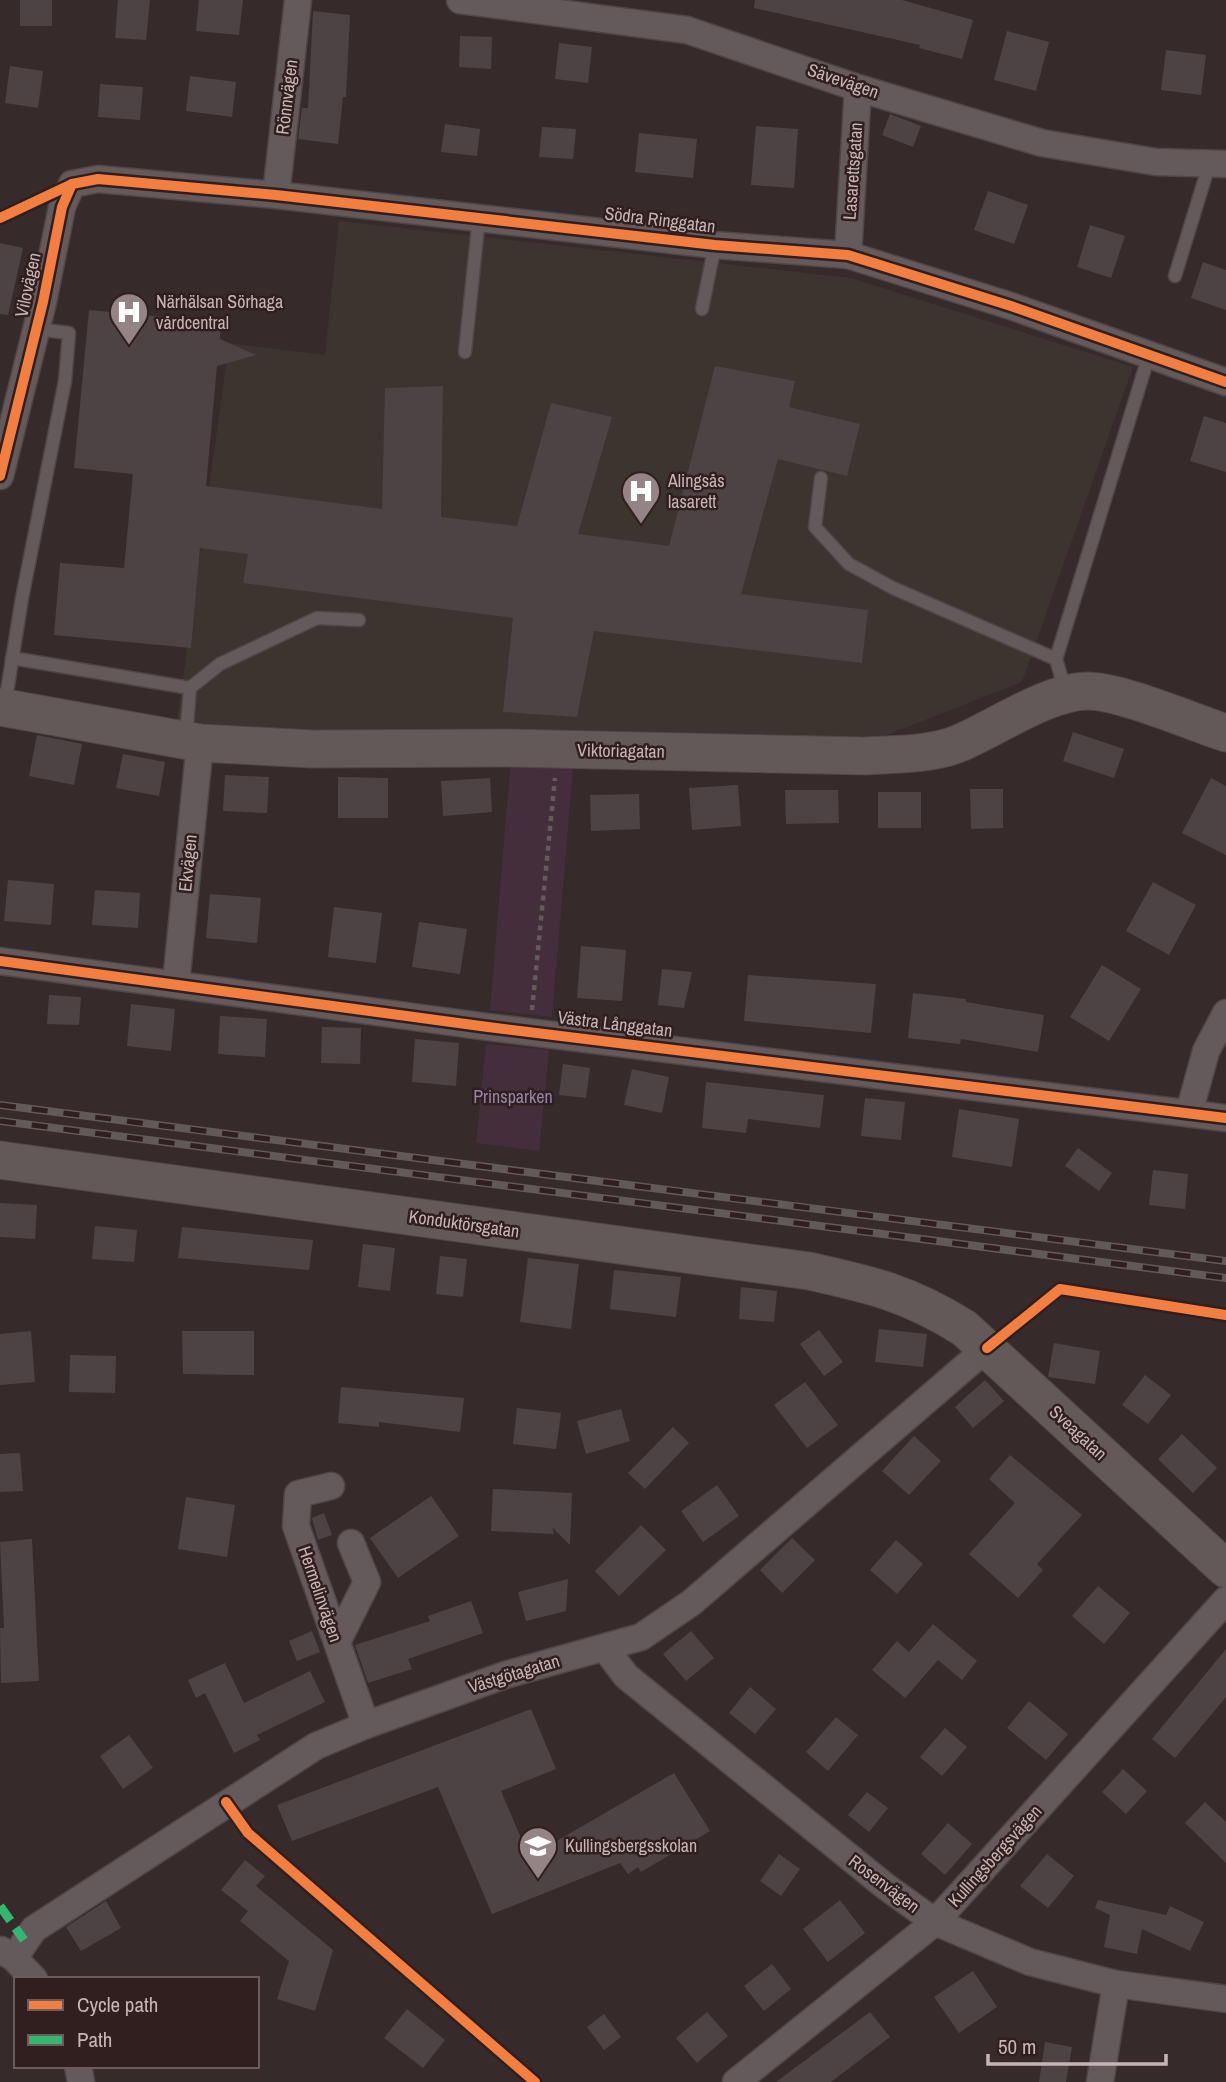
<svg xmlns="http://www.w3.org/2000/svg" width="1226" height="2082" viewBox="0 0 1226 2082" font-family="'Archivo Narrow',sans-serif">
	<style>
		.medical { fill: #3c342f }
		.green { fill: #442e3c }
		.building { fill: #4e4344 }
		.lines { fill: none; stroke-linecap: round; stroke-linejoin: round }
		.lane-casing { stroke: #504647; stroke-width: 15 }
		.street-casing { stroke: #504647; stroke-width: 29 }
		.secondary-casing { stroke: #504647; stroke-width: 39 }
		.path { stroke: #645a5b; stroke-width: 4.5; stroke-dasharray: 5 5; stroke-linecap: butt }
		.lane { stroke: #655a5b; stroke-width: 12 }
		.street { stroke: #655a5b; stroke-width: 26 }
		.secondary { stroke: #635959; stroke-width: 37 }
		.rail-casing { stroke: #625959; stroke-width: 8 }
		.rail { stroke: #311e1f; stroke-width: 5; stroke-dasharray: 16; stroke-linecap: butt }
		.quiet { stroke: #33b770; stroke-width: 9; stroke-dasharray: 18 9; stroke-linecap: butt }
		.cycleway-casing { stroke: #311e1f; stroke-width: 15 }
		.cycleway { stroke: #f27e40; stroke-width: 10 }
		.labels { text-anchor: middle; stroke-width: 5; stroke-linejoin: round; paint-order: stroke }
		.street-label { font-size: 18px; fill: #c7b5b6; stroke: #311e1f }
		.poi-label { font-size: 18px; fill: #c7b5b6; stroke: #311e1f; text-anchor: start }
		.park-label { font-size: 18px; fill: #9683a7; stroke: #311e1f }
	</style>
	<rect width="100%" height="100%" fill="#372a2b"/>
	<!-- medical -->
	<polygon class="medical" points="339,221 851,278 1133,367 1022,682 887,735 624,748 176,729 229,343 325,355"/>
	<!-- green -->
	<g class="green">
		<polygon points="511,756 574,757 552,1017 490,1010"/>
		<polygon points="486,1044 549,1050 539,1151 476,1143"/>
	</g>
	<!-- building -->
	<g class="building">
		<rect x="20" y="0" width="32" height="26"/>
		<polygon points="118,0 150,0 146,40 115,38"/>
		<polygon points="199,0 243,0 239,35 196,31"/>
		<polygon points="755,0 902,0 973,20 962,59 919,48 920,45 754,8"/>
		<polygon points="313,11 350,15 346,97 343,97 338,144 298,139 302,108 308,108"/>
		<polygon points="1007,31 1049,42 1036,91 994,80"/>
		<polygon points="460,36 492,37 491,69 459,67"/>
		<polygon points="559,43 592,47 588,83 555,79"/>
		<polygon points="1166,50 1206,55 1201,95 1161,90"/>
		<polygon points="10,66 43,71 38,108 5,103"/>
		<polygon points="190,76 236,82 232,117 186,111"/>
		<polygon points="100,84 143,87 140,120 98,117"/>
		<polygon points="890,114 921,126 913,147 882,135"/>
		<polygon points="445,124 480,129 477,156 441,152"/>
		<polygon points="756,126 798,129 794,188 751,185"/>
		<polygon points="542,127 576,129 573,159 539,157"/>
		<polygon points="639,133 697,139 693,178 635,172"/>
		<polygon points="988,191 1028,205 1014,244 974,230"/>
		<polygon points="1090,225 1125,236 1111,278 1077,267"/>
		<polygon points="0,243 23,248 8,315 0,314"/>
		<polygon points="1203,262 1226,270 1226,310 1191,298"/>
		<polygon points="89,310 221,322 220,339 256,355 217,366 206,486 382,509 385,388 443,386 441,517 517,526 551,403 612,417 578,534 669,546 715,366 795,381 789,407 860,424 847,476 778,459 741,594 868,610 862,663 594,631 577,717 503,712 513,618 243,583 248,554 200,548 191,648 54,635 60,563 124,568 133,474 74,468"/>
		<polygon points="1204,416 1226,423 1226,472 1190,461"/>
		<polygon points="1073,732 1124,749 1114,778 1063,761"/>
		<polygon points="37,735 82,744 74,785 29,776"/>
		<polygon points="123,754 165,762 159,796 116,788"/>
		<polygon points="225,775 269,777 267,813 223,811"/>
		<polygon points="338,777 388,778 388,818 338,818"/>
		<polygon points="490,778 492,812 443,816 441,781"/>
		<polygon points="1211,778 1226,786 1226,855 1182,833"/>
		<polygon points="738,785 741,826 692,830 689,788"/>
		<polygon points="970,789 1003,789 1003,828 971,829"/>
		<polygon points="785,790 838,790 839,823 786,824"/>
		<rect x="878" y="792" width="43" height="36"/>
		<polygon points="639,794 640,829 591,831 590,795"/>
		<polygon points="8,880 54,884 51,925 4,921"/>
		<polygon points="1153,882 1196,905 1169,955 1126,931"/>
		<polygon points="95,890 140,893 138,928 92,925"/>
		<polygon points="210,894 261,898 257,943 206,938"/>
		<polygon points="334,907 382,913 376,963 328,957"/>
		<polygon points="419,922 467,929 460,974 412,967"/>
		<polygon points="581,946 626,950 622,1001 577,998"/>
		<polygon points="1102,965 1141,989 1109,1041 1070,1017"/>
		<polygon points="662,969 692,972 684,1008 658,1005"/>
		<polygon points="748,975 876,984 871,1033 744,1021"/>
		<polygon points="913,993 966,999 966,1002 1044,1015 1038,1052 961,1039 960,1044 908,1038"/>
		<polygon points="49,995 81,997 79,1025 47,1024"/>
		<polygon points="131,1004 175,1009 171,1051 127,1046"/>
		<polygon points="220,1016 267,1019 265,1057 218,1054"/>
		<polygon points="322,1027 361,1028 360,1064 321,1063"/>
		<polygon points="415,1039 459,1043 456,1086 412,1082"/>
		<polygon points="563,1064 590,1068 586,1098 559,1095"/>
		<polygon points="632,1069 669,1077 662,1113 624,1105"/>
		<polygon points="706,1082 824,1095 820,1128 748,1119 746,1133 702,1128"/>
		<polygon points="865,1098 905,1102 901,1140 861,1136"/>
		<polygon points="959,1109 1019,1119 1012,1167 952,1157"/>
		<polygon points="1078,1148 1112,1173 1099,1191 1065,1166"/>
		<polygon points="1153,1170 1188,1174 1185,1209 1149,1205"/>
		<polygon points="0,1203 37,1205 35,1239 0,1237"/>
		<polygon points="95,1226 137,1230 134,1262 92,1259"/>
		<polygon points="182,1227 313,1240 309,1270 178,1258"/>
		<polygon points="363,1244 395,1248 390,1291 358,1287"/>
		<polygon points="440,1256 467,1259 463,1297 436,1294"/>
		<polygon points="528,1258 579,1264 571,1329 520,1322"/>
		<polygon points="614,1270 681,1277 676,1317 610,1309"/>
		<polygon points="741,1287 777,1291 774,1322 739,1319"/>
		<polygon points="879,1329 927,1334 923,1367 875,1362"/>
		<polygon points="819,1330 843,1362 824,1376 800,1344"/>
		<polygon points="31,1331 35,1382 0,1385 0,1334"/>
		<polygon points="182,1331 254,1331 254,1375 183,1374"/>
		<polygon points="1054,1343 1100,1351 1095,1384 1048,1377"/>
		<polygon points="70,1355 116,1356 115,1393 69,1392"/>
		<polygon points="1145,1375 1171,1395 1148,1424 1122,1405"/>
		<polygon points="985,1380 1004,1401 973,1428 955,1407"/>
		<polygon points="805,1382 838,1425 807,1448 774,1405"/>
		<polygon points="341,1387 464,1398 460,1432 379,1422 379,1427 338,1423"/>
		<polygon points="517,1408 561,1413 556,1449 513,1444"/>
		<polygon points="621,1409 630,1441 586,1454 577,1421"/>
		<polygon points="673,1427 689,1443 645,1489 628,1473"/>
		<polygon points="1182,1434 1217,1468 1193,1493 1158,1459"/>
		<polygon points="914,1436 941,1461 909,1495 882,1471"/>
		<polygon points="20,1453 23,1491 0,1492 0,1454"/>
		<polygon points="1010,1455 1082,1515 1037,1564 1043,1570 1018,1598 969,1554 1015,1503 989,1479"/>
		<polygon points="717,1485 739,1516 703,1542 681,1511"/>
		<polygon points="493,1489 572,1493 570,1545 552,1527 554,1534 491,1531"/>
		<polygon points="431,1496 459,1536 398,1578 370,1538"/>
		<polygon points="186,1497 235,1505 227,1557 178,1549"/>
		<polygon points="324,1513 332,1535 318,1540 312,1518"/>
		<polygon points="641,1525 666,1550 619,1596 595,1571"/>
		<polygon points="792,1538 815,1560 782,1593 760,1570"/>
		<polygon points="32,1539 39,1681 1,1683 0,1628 4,1628 0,1542"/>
		<polygon points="896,1540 923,1564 897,1594 870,1570"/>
		<polygon points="568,1579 566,1611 526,1621 518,1592"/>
		<polygon points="1098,1586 1130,1613 1104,1644 1072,1616"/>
		<polygon points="471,1601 483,1633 408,1659 412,1669 368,1683 355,1645 430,1621 428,1616"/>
		<polygon points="933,1624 977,1661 962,1680 938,1660 905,1698 872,1670 897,1641 909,1652"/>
		<polygon points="312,1631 320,1652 297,1661 289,1641"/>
		<polygon points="691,1631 714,1658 686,1681 663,1654"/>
		<polygon points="1226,1649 1226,1697 1175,1758 1152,1739"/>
		<polygon points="225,1663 244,1703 310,1671 325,1702 257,1735 260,1740 234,1753 205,1693 196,1698 188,1680"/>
		<polygon points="750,1687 776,1709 755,1734 729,1713"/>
		<polygon points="1029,1701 1068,1734 1046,1760 1007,1728"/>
		<polygon points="531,1709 556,1769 501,1791 529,1857 674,1773 710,1831 641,1872 638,1867 628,1874 620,1863 492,1914 438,1787 292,1841 277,1805"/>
		<polygon points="836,1717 858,1735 828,1771 806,1752"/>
		<polygon points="945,1728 967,1747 942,1776 920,1757"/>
		<polygon points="129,1735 153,1768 123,1789 100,1756"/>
		<polygon points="1123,1769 1147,1791 1126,1814 1102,1792"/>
		<polygon points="867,1792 888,1808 869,1832 848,1815"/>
		<polygon points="1205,1802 1226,1822 1226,1863 1185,1823"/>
		<polygon points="948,1823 972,1844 945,1875 921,1854"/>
		<polygon points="779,1854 800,1869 781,1896 760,1881"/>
		<polygon points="1047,1854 1074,1876 1048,1908 1020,1886"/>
		<polygon points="245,1860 265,1876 256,1886 333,1950 315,2011 277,1999 289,1961 240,1921 248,1911 221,1890"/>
		<polygon points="840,1900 865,1933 828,1962 803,1929"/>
		<polygon points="1098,1900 1166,1915 1170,1906 1204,1922 1190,1951 1142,1929 1137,1954 1104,1947 1110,1915 1095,1908"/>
		<polygon points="106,1901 121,1928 81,1951 66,1927"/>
		<polygon points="772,1964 791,1989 764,2011 744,1986"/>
		<polygon points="973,1971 997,2007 959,2033 934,1997"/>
		<polygon points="407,2009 445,2040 423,2068 384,2038"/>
		<polygon points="707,2012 728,2036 697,2063 676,2038"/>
		<polygon points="870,2012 890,2037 831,2082 776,2082"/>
		<polygon points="604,2014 621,2037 604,2050 587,2027"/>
		<polygon points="1045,2042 1072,2047 1066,2082 1039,2082"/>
	</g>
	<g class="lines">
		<!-- lane casing -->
		<g class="lane-casing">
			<g id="lane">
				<polyline points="1175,276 1209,165"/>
				<polyline points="702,309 715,245"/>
				<polyline points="465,352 479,217"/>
				<polyline points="821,478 815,527 849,564 893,588 1056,659"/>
				<polyline points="12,658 190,688 186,737"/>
				<polyline points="190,688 220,664 317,618 359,620"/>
				<polyline points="1065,690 1056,659 1149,355"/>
				<polyline points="5,704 22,598 65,381 69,333 36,329"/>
			</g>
		</g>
		<!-- street casing -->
		<g class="street-casing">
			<g id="street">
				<polyline points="460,0 687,30 858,88 1042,143 1156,162 1226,164"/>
				<polyline points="276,195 298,0"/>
				<polyline points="848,255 858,88"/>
				<polyline points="0,476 43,302 62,207 72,184 98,179 276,195 715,245 848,255 1011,306 1226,382"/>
				<polyline points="0,961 488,1027 1226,1118"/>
				<polyline points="176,983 200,743"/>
				<polyline points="1189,1113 1206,1051 1226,1013"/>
				<polyline points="331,1486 298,1494 296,1526 366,1725"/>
				<polyline points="337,1642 367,1582 351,1543"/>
				<polyline points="605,1648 626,1676 885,1886 935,1922 1030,1962 1116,1984 1226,1999"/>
				<polyline points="1,1950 14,1958 34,1979"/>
				<polyline points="14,1958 34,1929 316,1746 366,1725 505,1675 641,1637 691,1603 987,1348"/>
				<polyline points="78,2066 81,2082"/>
				<polyline points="736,2082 935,1922 1226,1600"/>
				<polyline points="1100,2082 1116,1984"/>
			</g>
		</g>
		<!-- secondary casing -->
		<g class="secondary-casing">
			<g id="secondary">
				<path d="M0 707 200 743 312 749 505 748 866 756C897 754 931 755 960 743 997 727 1049 691 1088 691 1120 691 1192 722 1226 733"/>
				<path d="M0 1160 809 1271C872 1285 908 1293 964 1328L1226 1569"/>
			</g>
		</g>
		<!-- path -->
		<polyline class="path" points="532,1010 555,778"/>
		<!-- lane -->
		<use href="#lane" class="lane"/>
		<!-- street -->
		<use href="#street" class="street"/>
		<!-- secondary -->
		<use href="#secondary" class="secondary"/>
		<!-- rail casing -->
		<g class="rail-casing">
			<g id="rail">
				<polyline points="0,1105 1226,1261"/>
				<polyline points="0,1121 1226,1278"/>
			</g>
		</g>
		<!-- rail -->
		<use href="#rail" class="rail"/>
		<!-- quiet -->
		<polyline class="quiet" points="0,1906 24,1940"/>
		<!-- cycleway casing -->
		<g class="cycleway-casing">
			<g id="cycleway">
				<polyline points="0,218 72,184 98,179 276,195 715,245 848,255 1011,306 1226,382"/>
				<polyline points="0,476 43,302 62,207 72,184"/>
				<polyline points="0,961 488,1027 1226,1118"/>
				<polyline points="987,1348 1060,1289 1226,1315"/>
				<polyline points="226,1802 248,1833 535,2082"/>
			</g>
		</g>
		<!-- cycleway -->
		<use href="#cycleway" class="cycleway"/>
	</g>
	<!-- icons -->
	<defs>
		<g id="hospital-pin" transform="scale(2.0125)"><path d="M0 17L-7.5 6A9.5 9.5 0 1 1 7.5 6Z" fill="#958485" stroke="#311e1f"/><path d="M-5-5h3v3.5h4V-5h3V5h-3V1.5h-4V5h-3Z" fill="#fff"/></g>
		<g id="school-pin" transform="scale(2.0125)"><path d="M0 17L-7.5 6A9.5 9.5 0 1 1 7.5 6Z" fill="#958485" stroke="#311e1f"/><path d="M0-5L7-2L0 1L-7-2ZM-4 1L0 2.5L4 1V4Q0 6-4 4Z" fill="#fff"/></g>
	</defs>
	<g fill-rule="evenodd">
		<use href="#hospital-pin" x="129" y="312"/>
		<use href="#hospital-pin" x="641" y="491"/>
		<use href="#school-pin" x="538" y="1846"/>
	</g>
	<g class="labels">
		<!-- street labels -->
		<g class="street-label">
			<text transform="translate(843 81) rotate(19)" y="6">Sävevägen</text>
			<text transform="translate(287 97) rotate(-83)" y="6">Rönnvägen</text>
			<text transform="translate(853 171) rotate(-86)" y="6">Lasarettsgatan</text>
			<text transform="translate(660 220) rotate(7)" y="6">Södra Ringgatan</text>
			<text transform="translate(28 285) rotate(-78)" y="6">Vilovägen</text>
			<text transform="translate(621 751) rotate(1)" y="6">Viktoriagatan</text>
			<text transform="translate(188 863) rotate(-84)" y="6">Ekvägen</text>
			<text transform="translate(615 1024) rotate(7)" y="6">Västra Långgatan</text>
			<text transform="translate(464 1224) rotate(8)" y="6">Konduktörsgatan</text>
			<text transform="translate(1078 1433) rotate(43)" y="6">Sveagatan</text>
			<text transform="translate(320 1594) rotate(71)" y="6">Hermelinvägen</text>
			<text transform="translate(514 1674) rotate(-17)" y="6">Västgötagatan</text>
			<text transform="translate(995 1856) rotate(-48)" y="6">Kullingsbergsvägen</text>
			<text transform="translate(884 1884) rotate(37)" y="6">Rosenvägen</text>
		</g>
		<!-- poi labels -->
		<g class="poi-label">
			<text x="156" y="308">Närhälsan Sörhaga<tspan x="156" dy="21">vårdcentral</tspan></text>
			<text x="668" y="487">Alingsås<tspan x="668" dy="21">lasarett</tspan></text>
			<text x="565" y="1852">Kullingsbergsskolan</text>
		</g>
		<!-- park labels -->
		<g class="park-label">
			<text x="513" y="1103">Prinsparken</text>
		</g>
	</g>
	<!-- legend -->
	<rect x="14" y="1977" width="245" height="91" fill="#311e1f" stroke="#6d5a5b" stroke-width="2"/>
	<rect x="28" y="2000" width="35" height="10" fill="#f27e40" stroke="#6d5a5b" stroke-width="2"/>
	<text x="77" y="2012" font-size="21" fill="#c7b5b6">Cycle path</text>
	<rect x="28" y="2035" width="35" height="10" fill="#33b770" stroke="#6d5a5b" stroke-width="2"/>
	<text x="77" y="2047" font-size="21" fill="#c7b5b6">Path</text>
	<!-- scale -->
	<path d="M988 2054v10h178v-10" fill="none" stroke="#c7b5b6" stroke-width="3.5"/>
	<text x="998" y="2054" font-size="21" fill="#c7b5b6" stroke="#311e1f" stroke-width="5" paint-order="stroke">50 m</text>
</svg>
